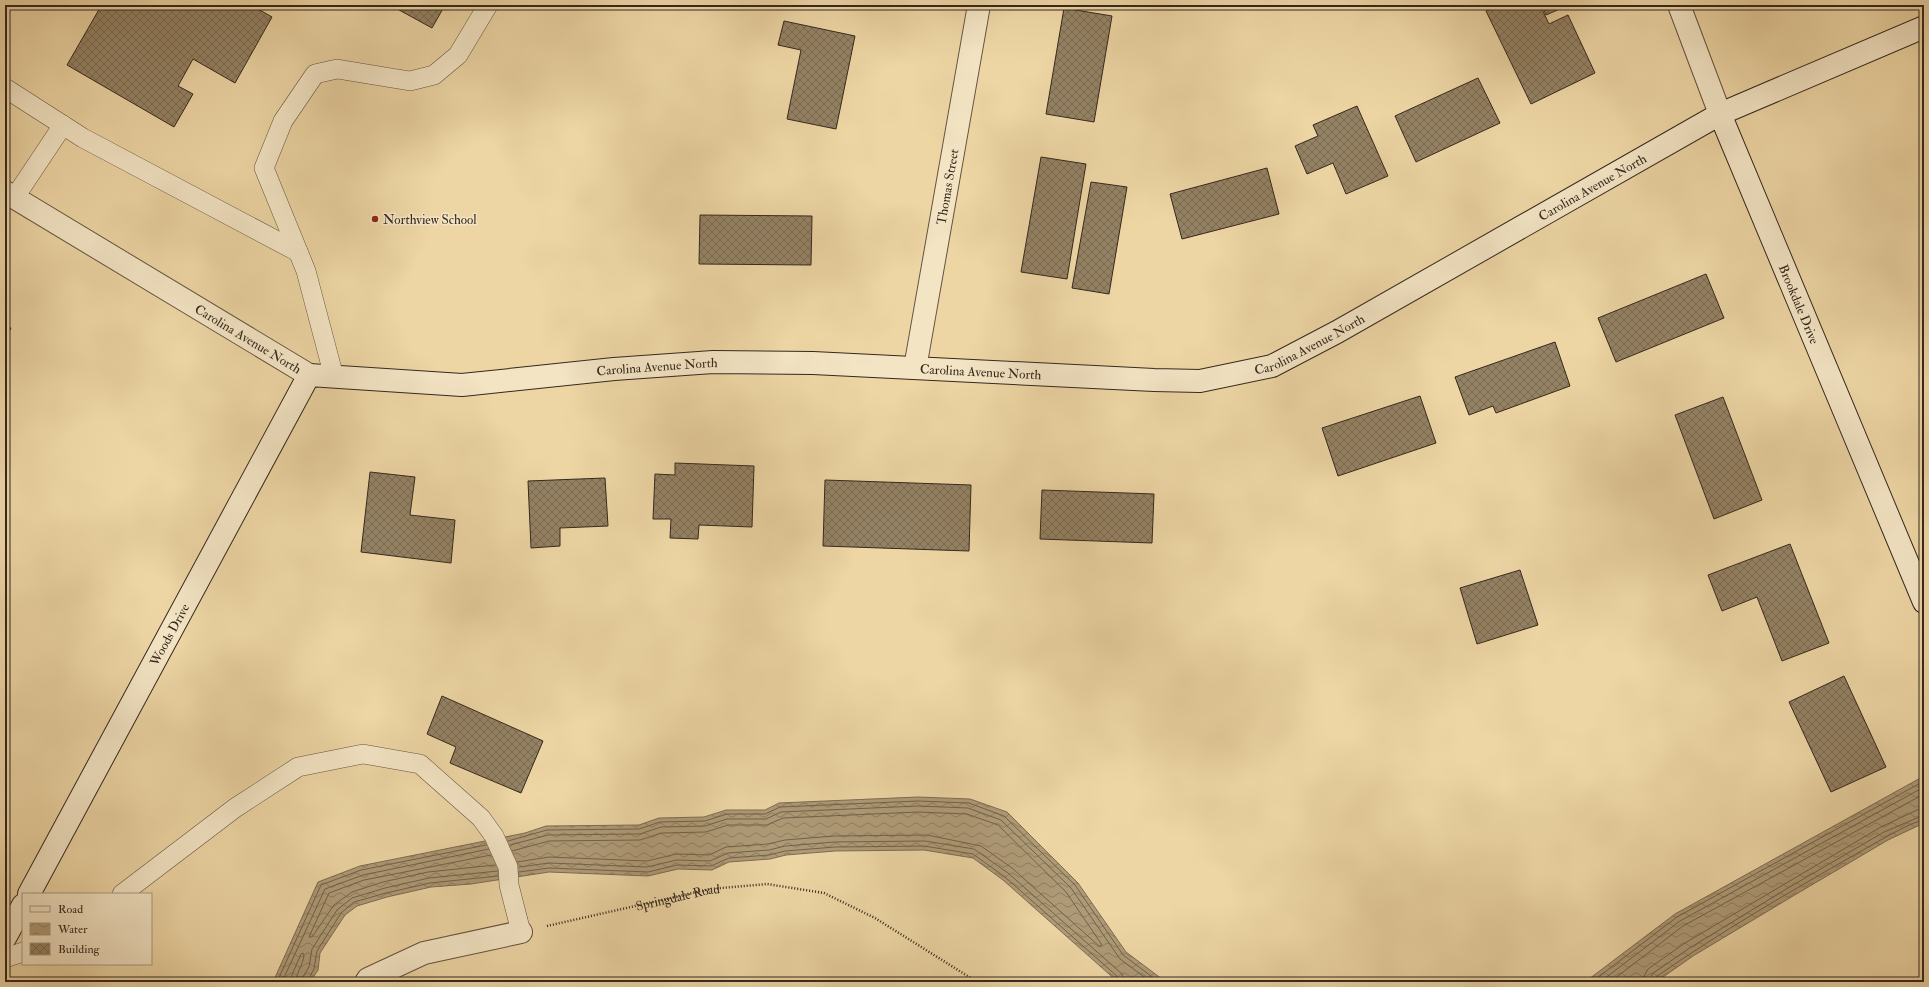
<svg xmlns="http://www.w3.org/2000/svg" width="1929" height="987" viewBox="0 0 1929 987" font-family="'IM FELL Double Pica',serif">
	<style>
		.water { fill: url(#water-waves); stroke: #7d6c53 }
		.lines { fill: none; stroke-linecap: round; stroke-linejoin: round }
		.shore { stroke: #71614a; stroke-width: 1 }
		.building { fill: url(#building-cross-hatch); stroke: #34281e }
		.lane-casing { stroke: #625340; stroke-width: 20 }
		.street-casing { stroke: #625340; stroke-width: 24 }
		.secondary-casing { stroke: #34281e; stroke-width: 24 }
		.path { stroke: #34281e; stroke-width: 2.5; stroke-dasharray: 1 2; stroke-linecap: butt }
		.lane { stroke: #f3e4c4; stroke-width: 19 }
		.street { stroke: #f3e4c4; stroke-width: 22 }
		.secondary { stroke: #f3e4c4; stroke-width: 22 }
		.poi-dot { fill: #8f2418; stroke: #f3e4c4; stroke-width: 1.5 }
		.labels { text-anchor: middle; stroke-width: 3; stroke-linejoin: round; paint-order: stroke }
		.street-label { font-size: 13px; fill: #34281e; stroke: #f3e4c4 }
		.poi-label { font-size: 13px; fill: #34281e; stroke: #f3e4c4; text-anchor: start }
	</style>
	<defs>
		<pattern id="water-waves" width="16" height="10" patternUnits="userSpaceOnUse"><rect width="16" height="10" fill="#ae9a76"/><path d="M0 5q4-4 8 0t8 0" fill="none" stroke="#8e7e60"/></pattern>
		<pattern id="building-cross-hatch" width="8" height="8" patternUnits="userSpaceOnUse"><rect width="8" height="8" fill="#948264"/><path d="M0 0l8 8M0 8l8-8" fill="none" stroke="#7a6a52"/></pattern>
	</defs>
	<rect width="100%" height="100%" fill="#edd5a4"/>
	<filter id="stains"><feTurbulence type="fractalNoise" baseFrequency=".005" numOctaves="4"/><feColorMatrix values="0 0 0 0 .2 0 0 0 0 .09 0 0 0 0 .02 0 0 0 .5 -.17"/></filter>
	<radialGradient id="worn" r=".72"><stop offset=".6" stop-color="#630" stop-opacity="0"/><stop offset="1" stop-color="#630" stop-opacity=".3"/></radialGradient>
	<!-- water -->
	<g class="water">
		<polygon points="1924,776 1924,823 1888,840 1793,896 1693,956 1656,982 1585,982 1675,914"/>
		<polygon points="918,797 970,799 1007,812 1078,883 1126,952 1166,982 1118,982 1003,880 973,858 924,850 835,851 786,855 770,859 729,862 712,870 678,869 648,876 549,872 471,884 431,887 387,897 357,906 345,915 320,953 318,970 310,982 273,982 318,882 360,866 525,833 546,826 639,825 659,818 704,817 726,810 765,810 779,803"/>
	</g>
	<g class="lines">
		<!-- shore -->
		<g class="shore">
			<polyline points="508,841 547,830 639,829 660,822 705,821 727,814 765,814 780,807 918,801 969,803 1004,816 1075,885 1123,955 1159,982"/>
			<polyline points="510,845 548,835 640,834 661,827 705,826 727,819 766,819 781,812 918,806 968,808 1001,820 1071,888 1120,959 1151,982"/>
			<polyline points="512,851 549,841 640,840 662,833 706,832 728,825 767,825 783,818 918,812 967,814 998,825 1066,892 1102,945 1099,946 1012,868 981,846 927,835 834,836 785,840 768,844 726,847 709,855 676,854 647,861 549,857 517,862"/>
			<polyline points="491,855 364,880 329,893 309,937 312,937 334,905 352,892 383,882 428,872 495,865"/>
			<polyline points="519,867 549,863 647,867 677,860 710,861 728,853 769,850 785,846 835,842 925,841 974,849 1008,873 1122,974 1125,982"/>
			<polyline points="519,872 549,868 648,872 677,865 711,866 729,858 769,855 785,851 835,847 924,846 973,854 1005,877 1118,977 1120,982"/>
			<polyline points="277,982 321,885 361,870 486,845"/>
			<polyline points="282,982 325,889 363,875 489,849"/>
			<path d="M289 982 301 954 303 953 304 955C303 966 296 972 296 982"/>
			<polyline points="302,982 303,977 309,967 312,949 337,910 352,898 385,888 429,878 498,871"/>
			<polyline points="307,982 314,969 317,951 341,913 354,902 386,893 430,883 498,876"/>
			<polyline points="1592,982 1677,917 1924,781"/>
			<polyline points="1600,982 1680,921 1924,787"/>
			<polyline points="1610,982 1683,926 1924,794"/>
			<polyline points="1643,982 1644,976 1648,969 1685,943 1881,827 1917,810 1924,809"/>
			<polyline points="1649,982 1652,974 1688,949 1788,888 1884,832 1924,815"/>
			<path d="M1654 982 1656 977C1720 932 1788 893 1856 854 1871 846 1909 822 1924 820"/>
		</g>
	</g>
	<!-- building -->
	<g class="building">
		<polygon points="99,5 251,5 272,17 235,83 193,59 178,86 193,94 174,127 67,65 101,6"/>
		<polygon points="390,5 445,5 432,28"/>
		<polygon points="1500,5 1540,5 1549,24 1568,15 1595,73 1531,104 1486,11"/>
		<polygon points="1542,5 1569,5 1546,15"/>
		<polygon points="1064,8 1112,16 1094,122 1046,114"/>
		<polygon points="784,21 855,36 836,129 787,119 801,50 778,45"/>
		<polygon points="1478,78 1500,123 1416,162 1395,116"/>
		<polygon points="1357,106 1388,176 1346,194 1333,163 1307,174 1295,146 1318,136 1313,125"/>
		<polygon points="1041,157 1086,164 1067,279 1021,272"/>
		<polygon points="1267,168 1279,214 1182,239 1170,194"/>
		<polygon points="1091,182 1127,187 1109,294 1072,288"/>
		<polygon points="700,215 812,216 811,265 699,264"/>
		<polygon points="1706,274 1724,318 1616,362 1598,318"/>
		<polygon points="5,325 11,328 5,339"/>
		<polygon points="1555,342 1570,386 1496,413 1493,406 1469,415 1455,377"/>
		<polygon points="1420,396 1436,443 1338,476 1322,428"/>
		<polygon points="1723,397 1762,500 1714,519 1675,415"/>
		<polygon points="675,463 754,466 752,527 699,525 698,539 670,538 671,519 653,519 655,474 675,475"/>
		<polygon points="370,472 415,477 410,515 455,520 451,563 361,552"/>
		<polygon points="605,478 608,526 560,528 560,546 531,548 528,481"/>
		<polygon points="825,480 971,485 969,551 823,546"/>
		<polygon points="1042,490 1154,494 1152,543 1040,539"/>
		<polygon points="1790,544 1829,643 1782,661 1757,597 1722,611 1708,575"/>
		<polygon points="1520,570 1538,625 1477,644 1460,588"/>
		<polygon points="1844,676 1886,767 1831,792 1789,702"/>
		<polygon points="442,696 543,741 521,793 450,763 456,747 427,734"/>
		<polygon points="637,981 637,982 596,982"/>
	</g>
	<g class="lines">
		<!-- lane casing -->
		<g class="lane-casing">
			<g id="lane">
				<polyline points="5,88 83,138 298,252"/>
				<polyline points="15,197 63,125"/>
				<polyline points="334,377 306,271 264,168 283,121 315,74 337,69 410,81 434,75 458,55 488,5"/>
				<polyline points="122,894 235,808 298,767 363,754 420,764 481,818 494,836 508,867 509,885 521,932"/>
				<polyline points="5,958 23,952"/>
			</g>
		</g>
		<!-- street casing -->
		<g class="street-casing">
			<g id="street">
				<polyline points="1679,5 1720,114"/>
				<path id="s2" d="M5 192 309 375"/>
				<path id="s3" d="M915 368 979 5"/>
				<polyline points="366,982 368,979 424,953 521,932"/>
			</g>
		</g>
		<!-- secondary casing -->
		<g class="secondary-casing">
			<g id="secondary">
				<path id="s4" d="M1720 114 1924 602"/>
				<path id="s5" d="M29 894 309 375 462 385 614 369 713 362 813 363 1154 380 1200 381 1272 366 1337 332 1720 114 1924 27"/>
				<polyline points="5,938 23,905"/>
			</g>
		</g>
		<!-- path -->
		<path class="path" id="s1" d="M547 926 710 889 767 884 824 893 875 918 977 982"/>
		<!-- lane -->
		<use href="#lane" class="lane"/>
		<!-- street -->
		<use href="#street" class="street"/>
		<!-- secondary -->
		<use href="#secondary" class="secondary"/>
	</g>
	<!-- markers -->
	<circle class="poi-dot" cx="375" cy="219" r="4"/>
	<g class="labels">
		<!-- street labels -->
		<g class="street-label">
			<text dy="5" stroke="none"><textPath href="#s3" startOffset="184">Thomas Street</textPath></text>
			<text dy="5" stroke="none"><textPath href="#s5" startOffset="1923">Carolina Avenue North</textPath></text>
			<text dy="5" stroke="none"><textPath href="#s4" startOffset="206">Brookdale Drive</textPath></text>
			<text dy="5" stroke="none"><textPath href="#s2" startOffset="284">Carolina Avenue North</textPath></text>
			<text dy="5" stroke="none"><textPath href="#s5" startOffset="1599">Carolina Avenue North</textPath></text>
			<text dy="5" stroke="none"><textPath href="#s5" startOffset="939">Carolina Avenue North</textPath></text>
			<text dy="5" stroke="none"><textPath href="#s5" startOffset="1263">Carolina Avenue North</textPath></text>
			<text dy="5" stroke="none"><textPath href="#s5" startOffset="295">Woods Drive</textPath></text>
			<text dy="5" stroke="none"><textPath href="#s1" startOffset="134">Springdale Road</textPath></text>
		</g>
		<!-- poi labels -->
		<g class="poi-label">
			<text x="383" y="224">Northview School</text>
		</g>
	</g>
	<!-- margin -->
	<rect width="1929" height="987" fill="none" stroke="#edd5a4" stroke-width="20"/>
	<rect x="6" y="6" width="1917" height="975" fill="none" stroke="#34281e" stroke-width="2"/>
	<rect x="10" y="10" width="1909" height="967" fill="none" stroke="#34281e"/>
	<!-- legend -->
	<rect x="22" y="893" width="130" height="72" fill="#f3e4c4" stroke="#a79982"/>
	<rect x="30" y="906" width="20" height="6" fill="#f3e4c4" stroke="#a79982"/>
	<text x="58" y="913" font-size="12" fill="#34281e">Road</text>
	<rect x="30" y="923" width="20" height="12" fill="url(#water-waves)" stroke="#a79982"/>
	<text x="58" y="933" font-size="12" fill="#34281e">Water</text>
	<rect x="30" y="943" width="20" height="12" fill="url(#building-cross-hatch)" stroke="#a79982"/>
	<text x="58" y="953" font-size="12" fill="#34281e">Building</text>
	<rect width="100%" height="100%" filter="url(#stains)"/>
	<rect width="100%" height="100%" fill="url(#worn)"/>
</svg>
